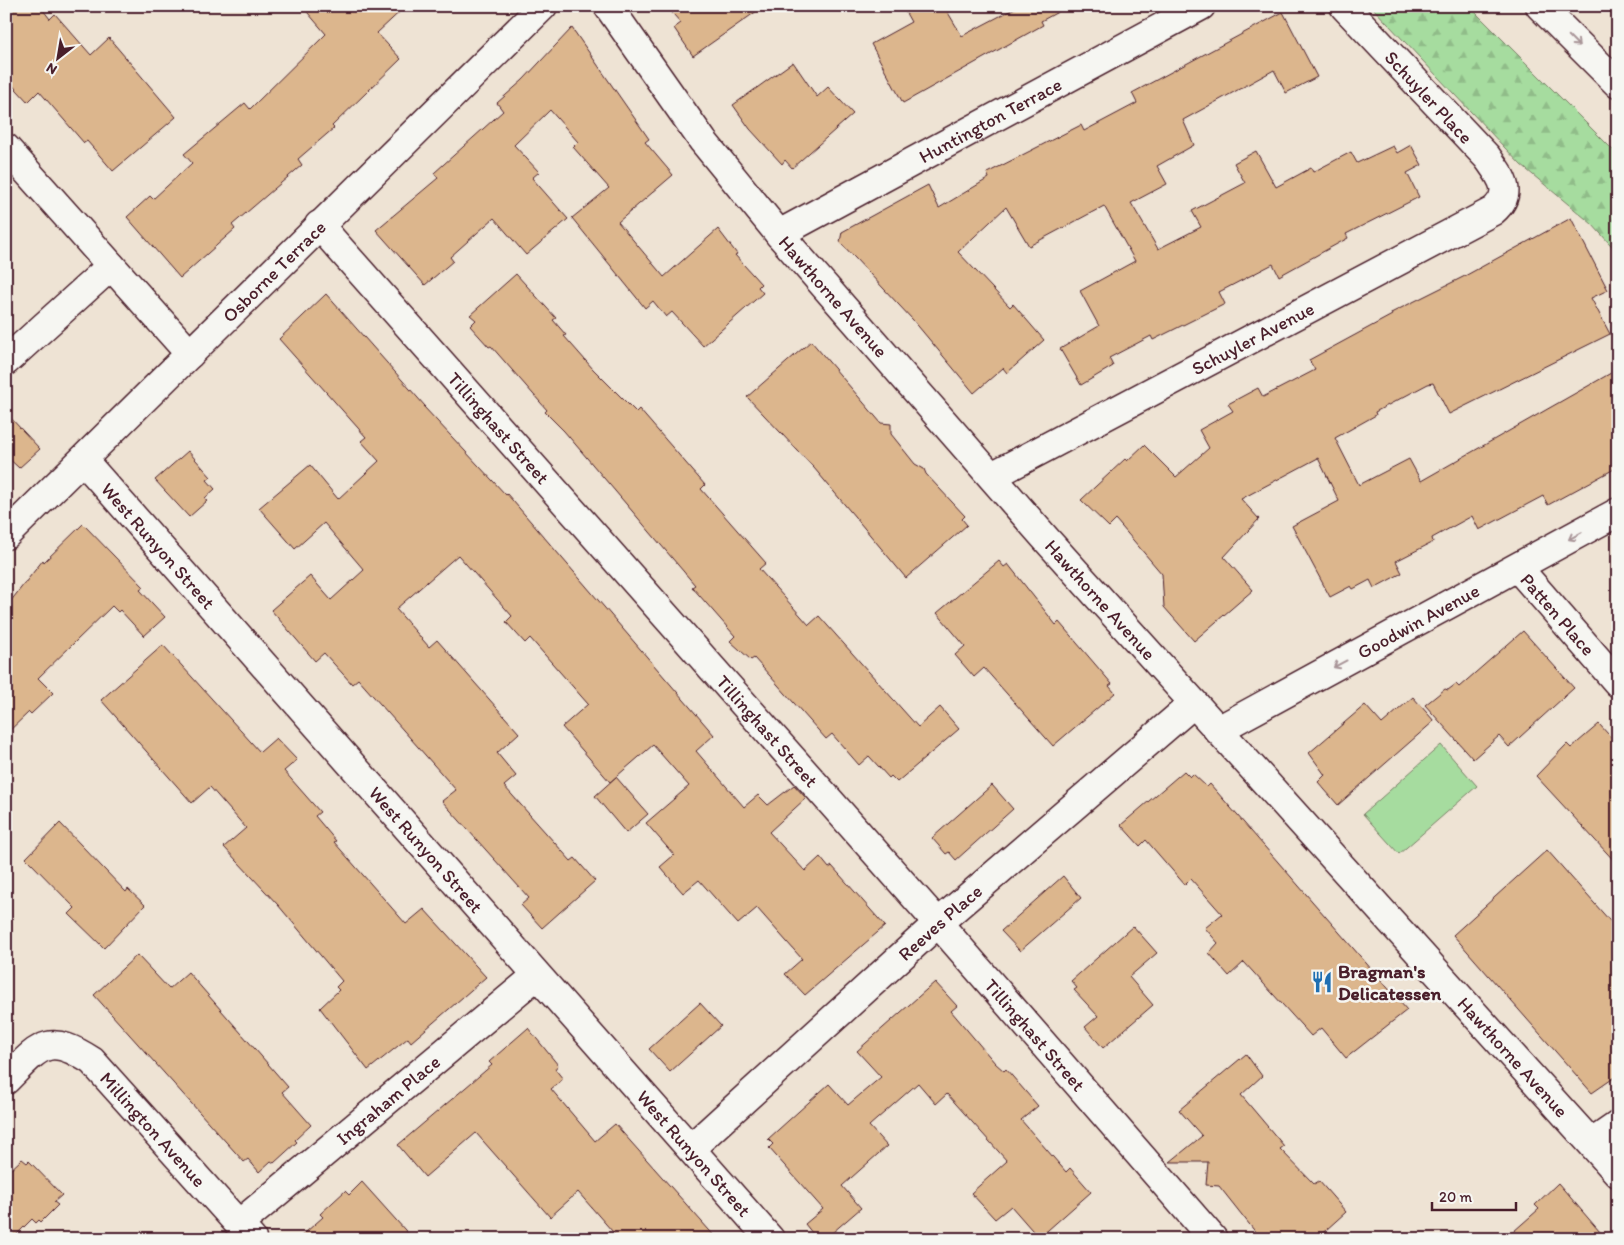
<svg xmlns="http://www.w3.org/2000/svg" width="1624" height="1245" viewBox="0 0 1624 1245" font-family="Itim,sans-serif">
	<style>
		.green { fill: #a6dc9f; stroke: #787e65 }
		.forest { fill: url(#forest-firs); stroke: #787e65 }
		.building { fill: #dcb68d; stroke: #4a1f2b }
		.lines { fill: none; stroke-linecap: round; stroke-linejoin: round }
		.minor-casing { stroke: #4a1f2b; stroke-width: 31 }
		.highway-casing { stroke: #4a1f2b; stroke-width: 31 }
		.minor { stroke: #f6f6f2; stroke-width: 28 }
		.highway { stroke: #f6f6f2; stroke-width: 28 }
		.oneway { stroke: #a99598 }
		.labels { text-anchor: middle; stroke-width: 5; stroke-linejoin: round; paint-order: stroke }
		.street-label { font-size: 19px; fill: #4a1f2b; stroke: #f6f6f2 }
		.poi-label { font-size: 19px; font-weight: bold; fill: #4a1f2b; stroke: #f6f6f2; text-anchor: start }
	</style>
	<defs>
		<pattern id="forest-firs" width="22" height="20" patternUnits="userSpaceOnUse" patternTransform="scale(1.25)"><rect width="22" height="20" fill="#a6dc9f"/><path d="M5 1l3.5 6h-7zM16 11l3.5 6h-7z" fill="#90bc89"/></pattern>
	</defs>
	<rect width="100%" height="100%" fill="#eee3d4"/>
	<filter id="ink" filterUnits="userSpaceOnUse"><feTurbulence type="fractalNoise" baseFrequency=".02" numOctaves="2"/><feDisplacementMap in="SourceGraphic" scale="10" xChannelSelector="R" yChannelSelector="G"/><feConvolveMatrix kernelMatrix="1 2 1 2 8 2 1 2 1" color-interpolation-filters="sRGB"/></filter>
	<g filter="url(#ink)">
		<!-- green -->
		<polygon class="green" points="1441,745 1477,786 1399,854 1363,814"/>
		<!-- forest -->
		<polygon class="forest" points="1371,6 1469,6 1618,155 1618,253 1592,224 1521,165"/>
		<!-- building -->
		<g class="building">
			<polygon points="6,6 40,6 50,19 55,14 91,55 109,38 176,117 113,171 87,141 84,143 39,91 28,102 6,78"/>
			<polygon points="302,6 406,6 377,33 401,59 332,126 334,128 298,159 302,165 232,225 235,229 180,278 127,217 150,196 153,199 192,163 184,154 245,103 250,109 326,34"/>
			<polygon points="666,6 764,6 693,56 674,28 681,23"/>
			<polygon points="902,6 944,6 962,36 1019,6 1069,6 1041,21 1043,25 903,103 871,44 911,22"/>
			<polygon points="1283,12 1317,77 1286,93 1274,70 1183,120 1194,145 1157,166 1167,184 1131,203 1158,249 1201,227 1192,211 1245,183 1234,163 1256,151 1276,187 1311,168 1313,172 1351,152 1357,163 1393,146 1397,153 1411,145 1422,165 1407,173 1419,197 1346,234 1348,238 1279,276 1273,264 1219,292 1225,304 1153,340 1151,336 1109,358 1113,366 1081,385 1060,349 1099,326 1080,291 1135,261 1104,206 1029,246 1006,207 958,252 1010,307 1013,304 1044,340 1007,373 1003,368 974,393 913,320 840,242 842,232 928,185 939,208 989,178 987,173 1081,125 1084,131 1137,103 1132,93"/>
			<polygon points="572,28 649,139 645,142 673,175 618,222 664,277 718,229 737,254 735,255 761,284 758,287 763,293 703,346 672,312 666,317 653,301 645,308 572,218 609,188 573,147 578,142 550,110 514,145 539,172 532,178 568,219 526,255 494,218 450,257 453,261 425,285 376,230 438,178 434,173 503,111 497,103 523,80"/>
			<polygon points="793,62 817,97 828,87 853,114 792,168 785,160 782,164 750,129 733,105"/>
			<polygon points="1571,218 1608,290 1591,298 1610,334 1449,414 1433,383 1428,384 1375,412 1376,415 1335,438 1359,485 1409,459 1421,481 1618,369 1618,467 1548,505 1543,496 1479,530 1472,516 1432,538 1433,542 1396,561 1402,573 1374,588 1370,580 1353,589 1351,586 1330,597 1292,526 1339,501 1318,458 1241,499 1259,519 1224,557 1253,590 1194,641 1164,607 1162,574 1116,520 1109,527 1081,500 1125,459 1127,461 1144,445 1176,477 1209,448 1199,430 1233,411 1228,404 1258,388 1263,397 1315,370 1309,360 1392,315 1391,313 1463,277"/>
			<polygon points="516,274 556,318 553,320 566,335 564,336 593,369 636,412 639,409 705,485 701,489 766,563 759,569 809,625 819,616 918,727 940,707 959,729 897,782 891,776 889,778 869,756 859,765 832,734 826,739 754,658 751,660 730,641 735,636 692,587 695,585 564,431 545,412 547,410 491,346 489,347 470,326 476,320 470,315"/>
			<polygon points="326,294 425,406 424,407 506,495 507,494 714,735 696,751 744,807 758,795 768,805 794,785 806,798 769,832 805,871 820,857 829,868 832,866 885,926 805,995 785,974 802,959 757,908 738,924 699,880 683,893 660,867 674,855 646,823 689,786 653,745 610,782 562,727 588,704 530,638 525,643 506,622 512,616 458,555 396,609 429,647 437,640 519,733 497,753 516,776 504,786 571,861 575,858 595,881 542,928 521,905 529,898 442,801 456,790 358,679 352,684 324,653 315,661 271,610 310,576 331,600 364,570 324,523 295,549 259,508 310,465 338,499 379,461 361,441 366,437 279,339"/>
			<polygon points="811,341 881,423 891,424 891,434 915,464 924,469 926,474 965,516 962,519 967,525 906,578 814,468 747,397"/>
			<polygon points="6,413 40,449 19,468 6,456"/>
			<polygon points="188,451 211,477 207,480 215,489 205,498 207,501 189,517 155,480"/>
			<polygon points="83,524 144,587 140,590 165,617 144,636 120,610 118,612 112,606 38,678 53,693 31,714 29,712 6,734 6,607 43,560 44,562"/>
			<polygon points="999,561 1004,567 1008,564 1056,625 1059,622 1112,684 1109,686 1115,693 1053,746 984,668 974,677 955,655 965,646 937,613"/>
			<polygon points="1523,631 1574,688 1509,747 1499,736 1473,759 1425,705 1445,689 1448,690 1456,684 1459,687"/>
			<polygon points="163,645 260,752 276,738 297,760 284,771 320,812 315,816 336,841 334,842 406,924 424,909 486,977 411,1042 408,1038 368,1070 320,1008 339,990 336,987 342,981 278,905 224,847 246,828 210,787 192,803 101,700"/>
			<polygon points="1413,697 1434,721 1338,805 1318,782 1325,775 1309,753 1365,705 1382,724"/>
			<polygon points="1599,724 1618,745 1618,865 1536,776 1567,744 1571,748"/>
			<polygon points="1184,771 1190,777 1193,774 1207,787 1210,784 1407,1010 1346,1058 1321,1028 1311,1036 1244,962 1229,976 1209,953 1218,943 1205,928 1222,914 1191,879 1185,885 1146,840 1140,846 1121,825"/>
			<polygon points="616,777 648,814 626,833 595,796"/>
			<polygon points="992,785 1013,809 956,860 949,852 946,854 932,838"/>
			<polygon points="60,823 126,892 128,889 145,905 104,948 69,914 75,908 26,858"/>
			<polygon points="1547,850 1618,930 1618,1075 1592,1093 1453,935"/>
			<polygon points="1063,876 1081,898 1020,951 1001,931"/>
			<polygon points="1133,926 1157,953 1129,977 1153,1005 1103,1048 1085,1027 1098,1016 1074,990 1077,988 1071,981"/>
			<polygon points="137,955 169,989 188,972 288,1087 282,1092 311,1125 295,1140 297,1142 274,1163 271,1161 259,1172 248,1159 244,1162 94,995"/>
			<polygon points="935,982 957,1006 951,1011 995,1063 1004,1071 1006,1069 1038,1106 1021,1120 1066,1172 1070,1168 1091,1192 1039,1238 1011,1206 995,1219 971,1193 1007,1161 947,1094 936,1104 918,1083 869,1126 887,1146 842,1186 861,1208 825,1239 817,1239 805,1224 823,1209 769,1148 773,1144 768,1139 829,1084 848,1105 881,1077 857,1051"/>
			<polygon points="700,1003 721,1026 670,1072 649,1049"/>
			<polygon points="528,1028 558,1065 555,1069 563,1079 551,1089 595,1141 615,1124 717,1239 619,1239 578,1192 550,1217 476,1133 425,1177 398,1145 492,1065 489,1062"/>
			<polygon points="1246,1054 1262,1076 1241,1095 1284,1146 1280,1149 1314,1184 1319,1181 1346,1212 1316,1239 1261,1239 1219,1186 1206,1185 1208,1162 1170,1162 1202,1136 1179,1110"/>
			<polygon points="22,1159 27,1163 29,1161 62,1195 54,1202 58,1205 41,1222 39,1220 36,1223 32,1219 12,1239 6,1239 6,1174"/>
			<polygon points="362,1182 413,1239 298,1239 323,1217 320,1214 345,1191 349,1195"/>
			<polygon points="1558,1183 1606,1239 1505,1239 1539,1209 1535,1205"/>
		</g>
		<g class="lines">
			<!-- minor casing -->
			<g class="minor-casing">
				<g id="minor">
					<path id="s1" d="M608 6 703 141 779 234 1046 539 1618 1173"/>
					<polyline points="6,148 190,354"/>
					<path id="s2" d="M319 225 938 923 1213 1239"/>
					<path id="s3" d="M779 234 1201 6"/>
					<polyline points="6,361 111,266"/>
					<path id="s4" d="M83 460 770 1239"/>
					<path id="s5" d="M992 476 1493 211C1515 192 1501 177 1487 157L1344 6"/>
					<path id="s6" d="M6 535 543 6"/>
					<path id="s7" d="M1518 568 1618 683"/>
					<path id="s8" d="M1218 730 1618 512"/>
					<path id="s9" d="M6 1080C40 1046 47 1032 92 1061L252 1239"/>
					<polyline points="1592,1143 1618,1125"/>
					<path id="s10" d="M691 1148 938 923 1194 703"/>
					<path id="s11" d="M239 1224 536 976"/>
				</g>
			</g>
			<!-- highway casing -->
			<g class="highway-casing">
				<polyline id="highway" points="1540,6 1618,84"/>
			</g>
			<!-- minor -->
			<use href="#minor" class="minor"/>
			<!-- highway -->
			<use href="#highway" class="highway"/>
		</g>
		<!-- one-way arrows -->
		<defs><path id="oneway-shaft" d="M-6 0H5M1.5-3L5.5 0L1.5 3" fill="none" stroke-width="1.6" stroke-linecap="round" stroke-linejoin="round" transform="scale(1.25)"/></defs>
		<g class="oneway">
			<use href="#oneway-shaft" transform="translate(1574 41) rotate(45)"/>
			<use href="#oneway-shaft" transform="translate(1575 536) rotate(151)"/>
			<use href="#oneway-shaft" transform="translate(1340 664) rotate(152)"/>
		</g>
	</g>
	<!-- icons -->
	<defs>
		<g id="restaurant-bare" transform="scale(1.725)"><path d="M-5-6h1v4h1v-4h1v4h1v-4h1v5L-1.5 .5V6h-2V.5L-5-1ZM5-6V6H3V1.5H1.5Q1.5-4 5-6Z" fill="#1f6fb2" stroke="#f6f6f2" stroke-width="2.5" paint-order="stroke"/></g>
	</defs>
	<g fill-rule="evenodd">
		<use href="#restaurant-bare" x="1322" y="982"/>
	</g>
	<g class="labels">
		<!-- street labels -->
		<g class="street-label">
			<text transform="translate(1429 97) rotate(47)" y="7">Schuyler Place</text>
			<text dy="7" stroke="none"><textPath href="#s3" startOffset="240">Huntington Terrace</textPath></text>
			<text dy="7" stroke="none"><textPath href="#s6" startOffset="376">Osborne Terrace</textPath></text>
			<text dy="7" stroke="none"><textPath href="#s1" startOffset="368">Hawthorne Avenue</textPath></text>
			<text dy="7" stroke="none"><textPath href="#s5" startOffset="295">Schuyler Avenue</textPath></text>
			<text dy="7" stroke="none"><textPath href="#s2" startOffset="271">Tillinghast Street</textPath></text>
			<text dy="7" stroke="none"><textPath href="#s4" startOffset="114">West Runyon Street</textPath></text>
			<text dy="7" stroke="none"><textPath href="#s1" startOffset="772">Hawthorne Avenue</textPath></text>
			<text dy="7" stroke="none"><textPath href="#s7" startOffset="61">Patten Place</textPath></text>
			<text dy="7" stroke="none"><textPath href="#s8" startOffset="228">Goodwin Avenue</textPath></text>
			<text dy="7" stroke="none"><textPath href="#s2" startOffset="676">Tillinghast Street</textPath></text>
			<text dy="7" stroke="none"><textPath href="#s4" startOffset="519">West Runyon Street</textPath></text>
			<text dy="7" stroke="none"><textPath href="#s10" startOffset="336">Reeves Place</textPath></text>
			<text dy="7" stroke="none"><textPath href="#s2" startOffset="1081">Tillinghast Street</textPath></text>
			<text dy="7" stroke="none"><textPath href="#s1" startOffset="1388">Hawthorne Avenue</textPath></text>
			<text dy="7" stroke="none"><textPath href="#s11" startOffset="194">Ingraham Place</textPath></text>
			<text dy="7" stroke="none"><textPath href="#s9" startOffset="194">Millington Avenue</textPath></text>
			<text dy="7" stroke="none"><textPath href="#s4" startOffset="924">West Runyon Street</textPath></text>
		</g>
		<!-- poi labels -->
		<g class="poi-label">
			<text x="1338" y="978">Bragman's<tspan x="1338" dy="22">Delicatessen</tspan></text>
		</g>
	</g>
	<!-- margin -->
	<rect width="1624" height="1245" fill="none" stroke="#f6f6f2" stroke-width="25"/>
	<rect x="12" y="12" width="1599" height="1220" fill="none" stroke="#4a1f2b" stroke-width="2" filter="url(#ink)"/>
	<!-- north arrow -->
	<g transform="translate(58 58) rotate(211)" stroke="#f6f6f2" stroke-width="4" paint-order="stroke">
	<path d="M0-4L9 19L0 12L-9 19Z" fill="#4a1f2b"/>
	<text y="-8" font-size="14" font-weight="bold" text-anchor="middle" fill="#4a1f2b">N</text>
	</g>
	<!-- scale -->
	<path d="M1432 1202v8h84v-8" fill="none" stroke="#4a1f2b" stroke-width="2.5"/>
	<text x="1439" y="1202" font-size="15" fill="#4a1f2b" stroke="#f6f6f2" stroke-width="4" paint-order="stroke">20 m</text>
</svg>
